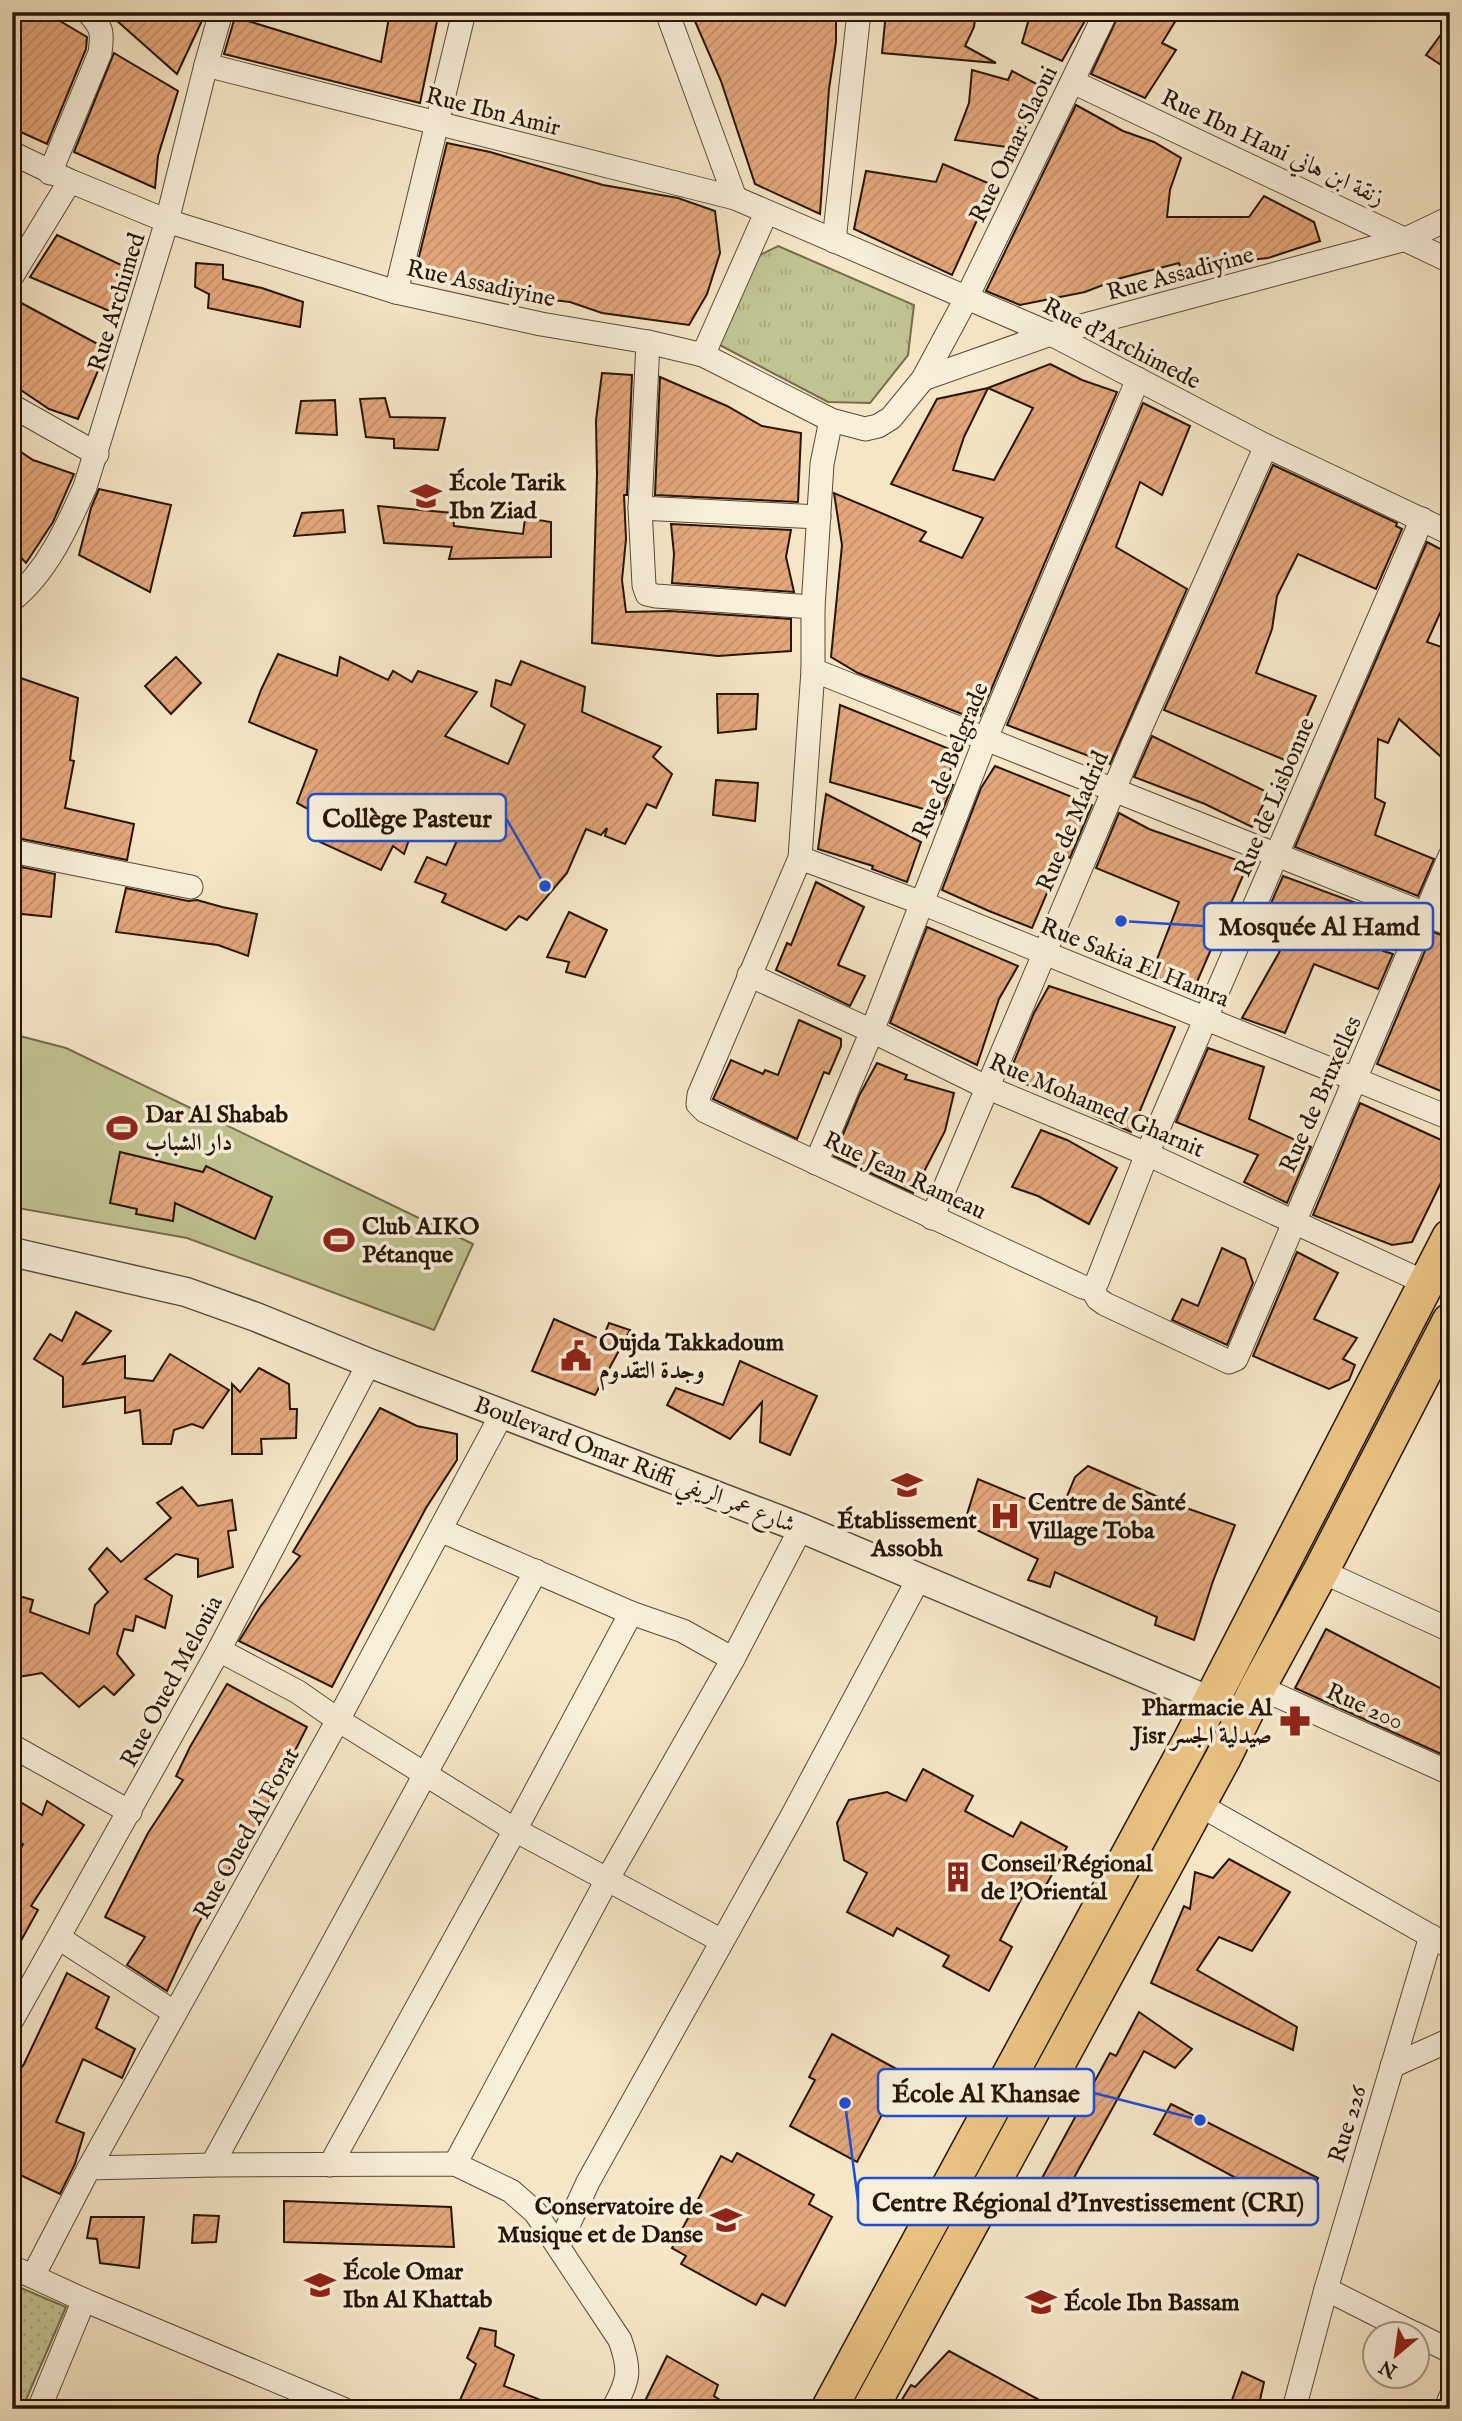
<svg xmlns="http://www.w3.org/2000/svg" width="1462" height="2421" viewBox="0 0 1462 2421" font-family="'IM FELL English',Amiri,serif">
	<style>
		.grass { fill: #c1c392; stroke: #746c4c; stroke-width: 2 }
		.park { fill: url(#park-tufts); stroke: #746c4c; stroke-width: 2 }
		.garden { fill: url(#garden-dots); stroke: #746c4c; stroke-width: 2 }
		.building { fill: url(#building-hatch); stroke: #271507; stroke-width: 2; fill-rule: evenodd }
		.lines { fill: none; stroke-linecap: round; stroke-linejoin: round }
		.minor-casing { stroke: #5a4937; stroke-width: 25 }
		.tertiary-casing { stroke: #5a4937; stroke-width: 31 }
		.primary-casing { stroke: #271507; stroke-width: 38 }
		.minor { stroke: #f8efda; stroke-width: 23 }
		.tertiary { stroke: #f8efda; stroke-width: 28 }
		.primary { stroke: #eac383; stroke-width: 35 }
		.labels { text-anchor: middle; stroke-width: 7; stroke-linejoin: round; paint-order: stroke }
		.street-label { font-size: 24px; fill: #271507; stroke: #f8efda }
		.poi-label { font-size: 24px; font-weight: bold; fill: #271507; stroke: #f8efda; text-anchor: start }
		.leader { fill: none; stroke: #1d4ed8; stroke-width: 2.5 }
		.callout-dot { fill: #1d4ed8; stroke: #f8efda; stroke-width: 2.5 }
		.callout { fill: #f8efda; stroke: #1d4ed8; stroke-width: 2.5 }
		.callout-label { font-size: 26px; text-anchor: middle; font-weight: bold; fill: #271507 }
	</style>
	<defs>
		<pattern id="park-tufts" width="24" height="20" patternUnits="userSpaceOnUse" patternTransform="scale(1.75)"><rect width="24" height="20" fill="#c1c392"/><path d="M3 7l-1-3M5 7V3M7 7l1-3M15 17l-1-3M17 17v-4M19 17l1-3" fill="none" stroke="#a6a77c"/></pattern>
		<pattern id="garden-dots" width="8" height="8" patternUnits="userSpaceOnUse" patternTransform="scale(1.75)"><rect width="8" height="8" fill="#c1c392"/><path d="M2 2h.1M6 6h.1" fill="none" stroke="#a6a77c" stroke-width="1.8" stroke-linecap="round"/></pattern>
		<pattern id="building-hatch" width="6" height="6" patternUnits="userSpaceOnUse" patternTransform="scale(1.75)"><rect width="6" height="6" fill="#e4a77c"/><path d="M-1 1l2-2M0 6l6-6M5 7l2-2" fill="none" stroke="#c48f6a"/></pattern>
	</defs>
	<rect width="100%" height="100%" fill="#f5e6c6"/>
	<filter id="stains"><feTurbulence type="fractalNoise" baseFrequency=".00286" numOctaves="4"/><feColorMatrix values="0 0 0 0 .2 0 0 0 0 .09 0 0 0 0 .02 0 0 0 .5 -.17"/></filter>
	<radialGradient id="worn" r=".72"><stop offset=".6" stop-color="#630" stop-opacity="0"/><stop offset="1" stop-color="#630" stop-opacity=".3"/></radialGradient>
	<!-- grass -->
	<polygon class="grass" points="12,1034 66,1048 473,1244 434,1330 187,1238 12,1207"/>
	<!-- park -->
	<polygon class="park" points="778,246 914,305 908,355 870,403 828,402 714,342 750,260"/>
	<!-- garden -->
	<polygon class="garden" points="14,2285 66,2307 22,2409 12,2409"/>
	<!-- building -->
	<g class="building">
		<polygon points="12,12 51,12 60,21 87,37 86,49 47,144 12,128"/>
		<polygon points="107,12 206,12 177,74"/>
		<polygon points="390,12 439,12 420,103 224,54 235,17 381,62"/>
		<polygon points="691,12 836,12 836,42 829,89 820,214 755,184 721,81"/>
		<polygon points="886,12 976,12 974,27 965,46 996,63 882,53"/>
		<polygon points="1031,12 1090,12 1062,61 1022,43"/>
		<polygon points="1120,12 1181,12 1162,43 1176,50 1145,98 1091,74"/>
		<polygon points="1450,22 1450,71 1426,55"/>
		<polygon points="114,53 178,91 158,156 155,188 74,152"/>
		<polygon points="972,70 1008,80 1012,71 1046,89 1014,148 955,140 969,103"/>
		<polygon points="1076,105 1123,131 1154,142 1181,158 1170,190 1167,217 1249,217 1264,196 1314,222 1320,241 1268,258 1231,262 1183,279 1179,263 1121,278 1085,292 1020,305 986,291"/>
		<polygon points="447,143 490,152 603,185 678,198 715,211 720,253 707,294 689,325 602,313 570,302 527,297 493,288 456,286 415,273"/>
		<polygon points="943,164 995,186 978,218 952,275 854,229 866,171 936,182"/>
		<polygon points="57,235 132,270 114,313 30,277"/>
		<polygon points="196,263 223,265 223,279 262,288 303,302 300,327 208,308 209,294 195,287"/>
		<polygon points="12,298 107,349 78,419 49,409 12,384"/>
		<path d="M1050 364 1082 380 1117 392 980 716 976 715 975 719 957 712 858 673 831 657 842 545 834 493 926 532 920 541 962 558 983 518 891 484 937 399 988 388ZM988 388 1033 408 994 480 953 470 964 437Z"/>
		<polygon points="602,373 632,375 627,495 624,495 626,539 622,580 626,612 670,611 791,619 791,651 718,656 592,643 597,474 596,420"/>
		<polygon points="660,377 727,406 762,426 801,433 798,502 655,495"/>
		<polygon points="385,398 390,417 445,418 438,450 394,448 394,439 366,437 360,399"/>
		<polygon points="335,400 337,435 296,433 301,401"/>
		<polygon points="1143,403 1190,426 1162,495 1140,482 1116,547 1187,589 1110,764 1007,725"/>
		<polygon points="12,446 33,460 74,474 53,522 26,563 12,548"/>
		<polygon points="1273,465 1397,523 1396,526 1402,529 1376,589 1298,554 1277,596 1272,629 1256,673 1316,696 1287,761 1164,710"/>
		<polygon points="99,489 171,505 150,592 79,555 91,508"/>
		<polygon points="378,506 453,513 454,526 523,534 525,518 551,522 551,557 449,559 452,547 384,543"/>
		<polygon points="343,510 345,532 294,536 302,513"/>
		<polygon points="671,524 791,530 786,557 794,592 672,583 674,554"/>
		<polygon points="1427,542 1450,554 1450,591 1427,642 1450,650 1450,765 1399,719 1388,743 1378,739 1375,798 1385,803 1375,835 1434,859 1418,896 1295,847"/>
		<polygon points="278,654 337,676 340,657 388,680 393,671 412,682 418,671 477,692 445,736 508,764 525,725 491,706 496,680 511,685 521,661 585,687 582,712 661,747 653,757 672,774 656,808 647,804 625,844 605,836 607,828 601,835 586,829 567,873 527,920 519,916 506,930 442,902 446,894 415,882 427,857 446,865 463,827 423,801 404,854 393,846 381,870 320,842 328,820 297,803 317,750 249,722 261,690"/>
		<polygon points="176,657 201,683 171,714 145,686"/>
		<polygon points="12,675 78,698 70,760 74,761 65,808 134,824 127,860 12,837"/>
		<polygon points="717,694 758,694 756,729 718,733"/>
		<polygon points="840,705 957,752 946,783 953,785 941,814 830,782"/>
		<polygon points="1152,736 1269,793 1252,827 1205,804 1134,777"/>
		<polygon points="995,766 1092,805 1070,858 1066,856 1062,866 1059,865 1032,928 989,911 942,890 981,788"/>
		<polygon points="716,780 758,783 755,821 713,815"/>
		<polygon points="826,794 921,842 907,882 872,869 873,866 818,849"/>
		<polygon points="1119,813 1149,829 1248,864 1193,991 1151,975 1179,902 1096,868"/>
		<polygon points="12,865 55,874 51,917 12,913"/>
		<polygon points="1283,876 1394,917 1383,951 1393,954 1378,989 1314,964 1285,1033 1242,1018 1280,951 1254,942"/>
		<polygon points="816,882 864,907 838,965 865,976 850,1006 776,970 787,943 791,945"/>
		<polygon points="126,888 188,901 197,900 222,907 257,914 248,956 218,945 116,932"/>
		<polygon points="569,912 607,930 585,977 566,972 569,962 547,957"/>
		<polygon points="927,927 1018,966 999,999 977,1065 890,1023"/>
		<polygon points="1433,932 1450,938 1450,1095 1377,1064"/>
		<polygon points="1049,986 1175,1027 1131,1132 1008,1076 1034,1013"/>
		<polygon points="799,1020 841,1039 841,1046 829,1074 824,1072 797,1139 713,1099 731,1060 763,1074 765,1070 778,1075"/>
		<polygon points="1208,1048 1264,1067 1249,1119 1311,1147 1287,1203 1244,1182 1258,1155 1176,1122"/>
		<polygon points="877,1063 907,1075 905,1079 954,1093 945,1131 913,1193 834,1156 859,1096"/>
		<polygon points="1360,1103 1450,1144 1450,1164 1412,1242 1392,1245 1313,1215"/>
		<polygon points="1041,1130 1067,1140 1117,1168 1089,1224 1038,1196 1012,1187"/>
		<polygon points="120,1152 203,1172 206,1166 272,1197 255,1239 175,1203 173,1221 136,1214 137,1209 110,1203"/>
		<polygon points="1222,1248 1245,1259 1253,1283 1227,1345 1172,1320 1182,1299 1198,1306"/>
		<polygon points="1297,1252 1338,1273 1314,1319 1357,1338 1343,1359 1355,1365 1349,1380 1329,1389 1253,1356"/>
		<polygon points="76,1312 111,1331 83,1364 125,1356 125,1378 153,1381 170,1354 229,1390 203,1428 192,1424 174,1430 171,1444 143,1444 140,1410 125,1413 125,1397 63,1407 63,1377 34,1359 50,1334 62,1341"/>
		<polygon points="554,1319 602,1340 609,1323 630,1330 595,1395 532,1371"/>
		<polygon points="740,1361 817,1396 790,1455 760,1442 762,1402 730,1439 667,1405 676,1388 723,1405"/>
		<polygon points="259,1368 289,1384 290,1409 297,1409 296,1438 261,1439 262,1454 232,1454 232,1384 240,1392"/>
		<polygon points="380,1408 417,1426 457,1434 457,1460 426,1508 396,1564 332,1687 239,1641 260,1607 300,1556 293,1552"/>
		<polygon points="1088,1466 1172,1503 1235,1525 1213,1581 1194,1640 1155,1625 1157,1617 1055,1572 1050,1587 1028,1580 1038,1559 964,1524 978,1479 1060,1513 1075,1477"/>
		<polygon points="182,1487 198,1506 232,1500 236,1530 228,1531 233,1567 198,1577 198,1559 176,1554 145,1579 172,1596 165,1628 136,1616 133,1631 124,1629 117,1654 134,1675 114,1695 104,1686 79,1707 42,1673 12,1678 12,1594 33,1600 30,1612 89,1634 95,1605 108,1592 89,1569 107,1548 121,1562 171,1518 157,1503"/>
		<polygon points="1326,1629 1450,1693 1450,1758 1295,1688"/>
		<polygon points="227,1684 307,1727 260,1820 241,1851 240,1850 196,1928 167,1991 127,1965 145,1937 105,1917 148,1833 183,1780 176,1776 190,1747"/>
		<polygon points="923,1769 973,1796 965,1811 1013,1837 1021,1822 1067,1847 1044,1889 1030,1882 1000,1940 1012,1947 989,1991 943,1966 949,1956 897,1928 893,1936 847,1912 867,1873 844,1860 837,1823 849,1800 887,1792 906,1801"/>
		<polygon points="12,1797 42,1815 47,1801 84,1825 31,1906 38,1910 12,1957 12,1865 23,1844 12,1837"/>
		<polygon points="1229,1859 1290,1892 1252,1951 1219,1937 1197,1970 1297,2027 1293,2050 1151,1983 1184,1906 1190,1909 1195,1872 1213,1878"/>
		<polygon points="67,1973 109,1997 96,2028 135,2049 122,2078 83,2059 56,2122 84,2133 75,2164 60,2194 12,2171 12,2080 24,2064"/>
		<polygon points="1139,2012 1192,2049 1175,2068 1144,2051 1054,2214 1029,2202 1110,2053 1116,2056"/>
		<polygon points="832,2034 904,2073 857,2162 790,2126 815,2080 809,2077"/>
		<polygon points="1171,2104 1318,2178 1303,2214 1154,2134"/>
		<polygon points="737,2153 814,2195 809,2204 832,2217 785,2306 762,2294 756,2305 681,2264 686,2256 672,2248 721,2156 732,2162"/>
		<polygon points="284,2201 451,2207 454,2247 284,2242"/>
		<polygon points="194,2215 219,2216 216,2242 192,2243"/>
		<polygon points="91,2217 144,2217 139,2268 100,2263 97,2239 87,2238"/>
		<polygon points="480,2328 496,2331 495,2346 514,2355 504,2386 559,2407 559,2409 456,2409 476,2364 467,2358"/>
		<polygon points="949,2351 1056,2409 896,2409 911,2385 915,2387"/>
		<polygon points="667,2356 718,2385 714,2396 734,2409 641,2409"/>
		<polygon points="1242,2372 1264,2382 1258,2409 1237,2409 1232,2400"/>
	</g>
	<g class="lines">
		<!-- minor casing -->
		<g class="minor-casing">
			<g id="minor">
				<polyline points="667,12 735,198"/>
				<polyline points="206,65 735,198 1051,334 1266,446 1450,533"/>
				<polyline points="1073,82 1450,261"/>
				<polyline points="12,153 70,181 167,221 396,292 541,324 648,342 703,355 831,420 865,429 878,426 891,418 923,379 966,299 1106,12"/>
				<path d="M50 173 100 53C103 31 102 28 88 12"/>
				<polyline points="834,241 859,12"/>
				<polyline points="12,276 70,181"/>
				<polyline points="396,292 464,12"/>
				<polyline points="648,342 640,508 644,585 647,594 656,596 813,607"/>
				<polyline points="703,355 766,213"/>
				<polyline points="923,379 1051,334 1406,239 1450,218"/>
				<polyline points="12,406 97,454"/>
				<polyline points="831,420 822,464 813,607 813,670 800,858 699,1095 698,1104 705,1111 1083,1287 1092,1289"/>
				<polyline points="640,508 819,517"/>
				<path d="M12 600C47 572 67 527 85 487L167 221 206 65 221 12"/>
				<polyline points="813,670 1450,924"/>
				<polyline points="12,851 191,887"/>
				<polyline points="800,858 922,903 1450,1118"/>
				<polyline points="749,975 872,1031 986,1087 1147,1154 1426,1283"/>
				<polyline points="816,1163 872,1031 986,738 1138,379"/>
				<polyline points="932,1218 1132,747 1266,446"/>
				<polyline points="1092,1289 1097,1282 1147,1154 1422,519"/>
				<polyline points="1092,1289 1098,1299 1105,1304 1229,1362 1236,1359 1450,856"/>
				<polyline points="440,1530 631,1613 683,1631 733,1659"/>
				<polyline points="1321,1571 1450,1630"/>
				<polyline points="219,1650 298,1692 338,1720 515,1830 722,1941"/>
				<polyline points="1258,1687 1450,1773"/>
				<polyline points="12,1746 130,1812"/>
				<polyline points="1198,1804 1450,1947"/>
				<polyline points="59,1938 175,2013"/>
				<polyline points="12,2020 219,1650 369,1363"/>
				<polyline points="1392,2066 1450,2040"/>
				<polyline points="455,2164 607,1880 733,1659 801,1528"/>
				<polyline points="212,2165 536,1571"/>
				<polyline points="330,2165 515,1830 631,1613"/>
				<path d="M89 2168 212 2165 455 2164 511 2191 535 2212 620 2340C631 2371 629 2380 613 2409"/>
				<polyline points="559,2245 588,2182 791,1818 919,1578"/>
				<polyline points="12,2267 84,2300 343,2409"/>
				<polyline points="33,2276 89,2168 338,1720 502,1414"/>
				<polyline points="1326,2289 1415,2334"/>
				<polyline points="1416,2334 1450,2351"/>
				<polyline points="39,2409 84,2300"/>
				<polyline points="1294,2409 1326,2289 1431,1936"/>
				<polyline points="1446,2409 1450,2398"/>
			</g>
		</g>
		<!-- tertiary casing -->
		<g class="tertiary-casing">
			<polyline id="tertiary" points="12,1252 186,1292 256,1317 369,1363 801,1528 1229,1709"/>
		</g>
		<!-- primary casing -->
		<g class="primary-casing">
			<g id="primary">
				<polyline points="829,2409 1190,1742 1450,1237"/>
				<polyline points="870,2409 1223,1758 1258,1687 1321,1571 1450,1321"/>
			</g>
		</g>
		<!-- minor -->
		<use href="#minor" class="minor"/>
		<!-- tertiary -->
		<use href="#tertiary" class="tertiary"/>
		<!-- primary -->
		<use href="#primary" class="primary"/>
	</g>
	<!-- icons -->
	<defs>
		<g id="school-bare" transform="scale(2.415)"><path d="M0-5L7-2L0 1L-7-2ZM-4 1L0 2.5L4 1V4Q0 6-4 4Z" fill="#8f2418" stroke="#f8efda" stroke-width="2.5" paint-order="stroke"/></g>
		<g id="stadium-bare" transform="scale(2.415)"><path d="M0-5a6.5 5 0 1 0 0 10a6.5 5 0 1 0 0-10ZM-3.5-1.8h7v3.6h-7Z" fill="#8f2418" stroke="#f8efda" stroke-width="2.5" paint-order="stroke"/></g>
		<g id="civic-bare" transform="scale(2.415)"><path d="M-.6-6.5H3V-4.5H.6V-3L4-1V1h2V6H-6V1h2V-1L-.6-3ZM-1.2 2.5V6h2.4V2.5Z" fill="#8f2418" stroke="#f8efda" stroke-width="2.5" paint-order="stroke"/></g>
		<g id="hospital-bare" transform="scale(2.415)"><path d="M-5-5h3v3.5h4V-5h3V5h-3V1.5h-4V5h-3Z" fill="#8f2418" stroke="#f8efda" stroke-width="2.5" paint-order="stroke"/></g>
		<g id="pharmacy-bare" transform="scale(2.415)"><path d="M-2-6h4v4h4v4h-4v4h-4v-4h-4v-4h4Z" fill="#8f2418" stroke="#f8efda" stroke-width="2.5" paint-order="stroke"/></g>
		<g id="building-bare" transform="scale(2.415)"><path d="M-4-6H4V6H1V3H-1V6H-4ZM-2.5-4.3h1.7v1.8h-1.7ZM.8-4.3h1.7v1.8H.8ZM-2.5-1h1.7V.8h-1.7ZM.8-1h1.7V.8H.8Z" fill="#8f2418" stroke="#f8efda" stroke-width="2.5" paint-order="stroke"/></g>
	</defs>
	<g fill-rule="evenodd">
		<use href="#school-bare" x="426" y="496"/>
		<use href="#stadium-bare" x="122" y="1128"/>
		<use href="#stadium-bare" x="339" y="1240"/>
		<use href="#civic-bare" x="576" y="1356"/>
		<use href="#school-bare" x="907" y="1485"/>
		<use href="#hospital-bare" x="1005" y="1516"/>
		<use href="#pharmacy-bare" x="1295" y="1721"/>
		<use href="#building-bare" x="958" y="1877"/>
		<use href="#school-bare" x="726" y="2220"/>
		<use href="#school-bare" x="320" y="2285"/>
		<use href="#school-bare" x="1041" y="2302"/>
	</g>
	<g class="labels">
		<!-- street labels -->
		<g class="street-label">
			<text transform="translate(493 111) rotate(14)" y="8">Rue Ibn Amir</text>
			<text transform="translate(1013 144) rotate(-64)" y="8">Rue Omar Slaoui</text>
			<text transform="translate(1273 147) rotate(25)" y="8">Rue Ibn Hani زنقة ابن هاني</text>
			<text transform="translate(1180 273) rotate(-15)" y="8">Rue Assadiyine</text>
			<text transform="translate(481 283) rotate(12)" y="8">Rue Assadiyine</text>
			<text transform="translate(116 302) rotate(-73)" y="8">Rue Archimed</text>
			<text transform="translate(1122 343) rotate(27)" y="8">Rue d’Archimede</text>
			<text transform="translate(950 760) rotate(-68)" y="8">Rue de Belgrade</text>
			<text transform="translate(1274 797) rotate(-67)" y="8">Rue de Lisbonne</text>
			<text transform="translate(1072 821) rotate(-67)" y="8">Rue de Madrid</text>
			<text transform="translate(1135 962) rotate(22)" y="8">Rue Sakia El Hamra</text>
			<text transform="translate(1320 1094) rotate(-66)" y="8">Rue de Bruxelles</text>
			<text transform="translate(1097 1105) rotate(23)" y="8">Rue Mohamed Gharnit</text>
			<text transform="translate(905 1175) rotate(25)" y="8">Rue Jean Rameau</text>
			<text transform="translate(635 1464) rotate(21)" y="8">Boulevard Omar Riffi شارع عمر الريفي</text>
			<text transform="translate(171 1681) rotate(-62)" y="8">Rue Oued Melouia</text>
			<text transform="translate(1365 1706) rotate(24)" y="8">Rue 200</text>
			<text transform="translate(246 1833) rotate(-61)" y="8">Rue Oued Al Forat</text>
			<text transform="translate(1347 2124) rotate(-73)" y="8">Rue 226</text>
		</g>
		<!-- poi labels -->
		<g class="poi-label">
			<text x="449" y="490">École Tarik<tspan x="449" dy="28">Ibn Ziad</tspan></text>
			<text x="145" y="1122">Dar Al Shabab<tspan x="145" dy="28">دار الشباب</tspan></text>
			<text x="362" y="1234">Club AIKO<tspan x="362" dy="28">Pétanque</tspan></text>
			<text x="599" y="1350">Oujda Takkadoum<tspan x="599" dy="28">وجدة التقدوم</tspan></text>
			<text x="1028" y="1510">Centre de Santé<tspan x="1028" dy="28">Village Toba</tspan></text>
			<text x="907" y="1528" text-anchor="middle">Établissement<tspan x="907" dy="28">Assobh</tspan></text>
			<text x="1272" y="1715" text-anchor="end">Pharmacie Al<tspan x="1272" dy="28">Jisr صيدلية الجسر</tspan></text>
			<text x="981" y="1871">Conseil Régional<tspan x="981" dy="28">de l'Oriental</tspan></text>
			<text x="703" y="2214" text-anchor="end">Conservatoire de<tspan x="703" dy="28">Musique et de Danse</tspan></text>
			<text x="343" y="2279">École Omar<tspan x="343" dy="28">Ibn Al Khattab</tspan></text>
			<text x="1064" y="2310">École Ibn Bassam</text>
		</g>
	</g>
	<!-- callouts -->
	<path class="leader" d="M545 886L506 818M1121 921L1204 926M1200 2120L1094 2093M845 2103L858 2201"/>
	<g class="callout-dot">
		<circle cx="545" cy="886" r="7"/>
		<circle cx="1121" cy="921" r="7"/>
		<circle cx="1200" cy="2120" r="7"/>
		<circle cx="845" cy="2103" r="7"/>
	</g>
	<g class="callout">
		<rect x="308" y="794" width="198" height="47" rx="7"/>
		<rect x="1204" y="903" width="229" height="47" rx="7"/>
		<rect x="878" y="2069" width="216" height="47" rx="7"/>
		<rect x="858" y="2178" width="460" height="47" rx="7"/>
	</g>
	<g class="callout-label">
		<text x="407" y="827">Collège Pasteur</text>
		<text x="1319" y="935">Mosquée Al Hamd</text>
		<text x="986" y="2102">École Al Khansae</text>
		<text x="1088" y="2211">Centre Régional d'Investissement (CRI)</text>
	</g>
	<!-- margin -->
	<rect width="1462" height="2421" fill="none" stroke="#f5e6c6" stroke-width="42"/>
	<rect x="14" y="14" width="1434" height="2393" fill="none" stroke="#271507" stroke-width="3.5"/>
	<rect x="21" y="21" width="1420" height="2379" fill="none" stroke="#271507" stroke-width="2"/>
	<!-- north arrow -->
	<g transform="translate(1396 2355) rotate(209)"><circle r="33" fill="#f8efda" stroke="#a49886" stroke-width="2"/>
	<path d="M0-5L12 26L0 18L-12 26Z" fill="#8f2418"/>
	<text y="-10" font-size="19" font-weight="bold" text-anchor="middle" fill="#271507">N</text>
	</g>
	<rect width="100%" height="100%" filter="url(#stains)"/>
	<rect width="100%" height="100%" fill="url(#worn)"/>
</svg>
